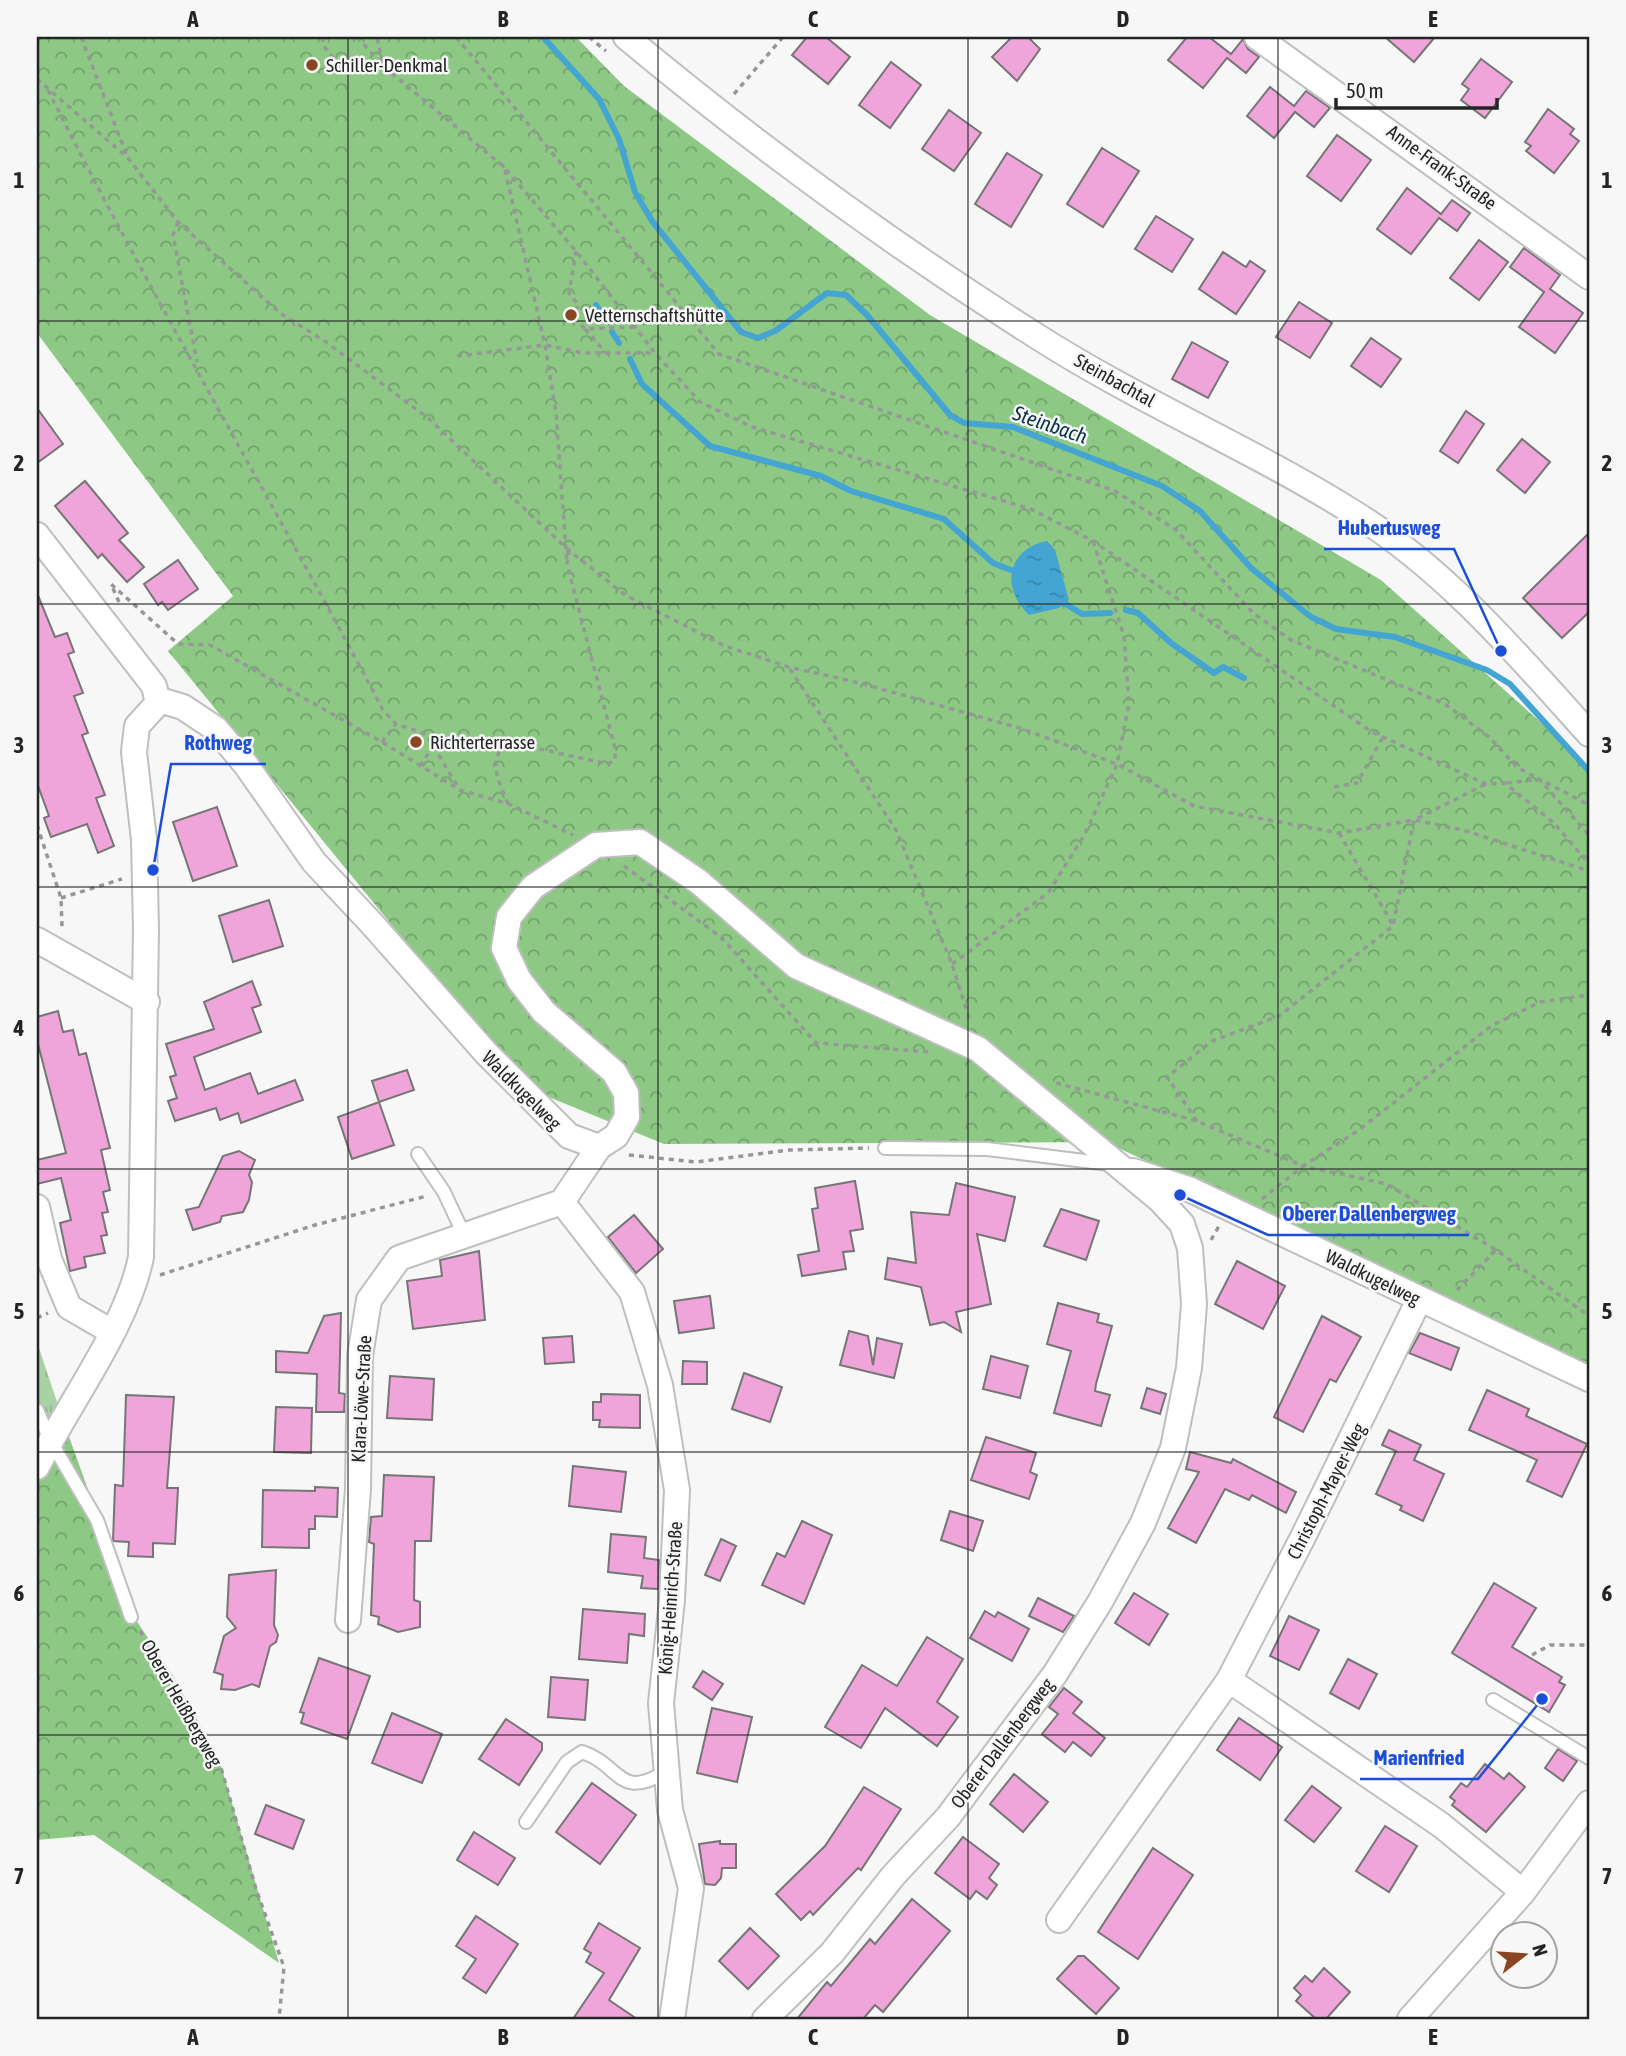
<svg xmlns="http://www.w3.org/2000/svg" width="1626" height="2056" viewBox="0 0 1626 2056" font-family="'Asap Condensed',sans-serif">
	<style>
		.grass { fill: url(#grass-tufts) }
		.forest { fill: url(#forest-crowns) }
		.water { fill: url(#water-ripples) }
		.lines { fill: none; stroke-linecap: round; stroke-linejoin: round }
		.stream { stroke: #44a5d2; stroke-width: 6 }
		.building { fill: #f0a5da; stroke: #767576; stroke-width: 2 }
		.service-casing { stroke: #bfbfc0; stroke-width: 16 }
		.minor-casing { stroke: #bfbfc0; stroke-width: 28 }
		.path { stroke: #969797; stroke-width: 3.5; stroke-dasharray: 5 5; stroke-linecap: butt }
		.service { stroke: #fff; stroke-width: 12 }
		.minor { stroke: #fff; stroke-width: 24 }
		.grid { fill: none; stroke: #232424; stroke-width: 2; stroke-opacity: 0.55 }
		.poi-dot { fill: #8c4521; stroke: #f7f7f8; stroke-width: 2.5 }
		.labels { text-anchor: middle; stroke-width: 5; stroke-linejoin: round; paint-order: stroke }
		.poi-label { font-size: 19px; fill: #232424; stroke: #f7f7f8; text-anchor: start }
		.street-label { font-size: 19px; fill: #232424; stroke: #f7f7f8 }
		.water-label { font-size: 21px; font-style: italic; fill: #073346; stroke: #f7f7f8 }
		.leader { fill: none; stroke: #1d4ed8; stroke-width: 2.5 }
		.callout-dot { fill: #1d4ed8; stroke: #f7f7f8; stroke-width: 2.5 }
		.callout-label { font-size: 21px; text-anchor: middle; font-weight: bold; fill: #1d4ed8; stroke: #f7f7f8; stroke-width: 5; stroke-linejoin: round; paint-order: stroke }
		.neatline { fill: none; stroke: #232424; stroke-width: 2.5 }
		.grid-label { font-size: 23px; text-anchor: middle; font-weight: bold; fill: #232424 }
	</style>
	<defs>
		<pattern id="grass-tufts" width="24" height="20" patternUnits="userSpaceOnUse" patternTransform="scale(1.75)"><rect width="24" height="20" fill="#aad1a5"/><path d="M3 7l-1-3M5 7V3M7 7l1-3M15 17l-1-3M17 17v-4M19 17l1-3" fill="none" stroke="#92b38e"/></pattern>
		<pattern id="forest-crowns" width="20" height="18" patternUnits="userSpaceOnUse" patternTransform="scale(1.75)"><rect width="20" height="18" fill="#8dc885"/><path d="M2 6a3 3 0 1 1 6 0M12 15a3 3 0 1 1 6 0" fill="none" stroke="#73a26d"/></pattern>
		<pattern id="water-ripples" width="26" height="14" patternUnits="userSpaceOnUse" patternTransform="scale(1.75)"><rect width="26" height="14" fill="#44a5d2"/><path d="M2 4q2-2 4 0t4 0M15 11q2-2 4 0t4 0" fill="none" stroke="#3886aa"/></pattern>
	</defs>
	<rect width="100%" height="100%" fill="#f7f7f8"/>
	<!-- grass -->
	<polygon class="grass" points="37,1342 63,1420 48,1438 37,1435"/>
	<!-- forest -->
	<g class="forest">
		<polygon points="37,37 576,37 624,86 930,315 1381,580 1565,744 1589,772 1589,1364 1105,1142 664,1144 524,1087 168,651 233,596 37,333"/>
		<polygon points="63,1420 134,1617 173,1676 219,1759 279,1963 94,1835 37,1840 37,1435 48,1438"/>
	</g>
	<!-- water -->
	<path class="water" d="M1047 541 1055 550 1069 600 1059 608 1029 615C1001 589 1006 549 1047 541Z"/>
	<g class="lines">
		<!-- stream -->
		<g class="stream">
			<polyline points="543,37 599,99 619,139 635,192 652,221 741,332 758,338 775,331 827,293 846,295 867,315 950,415 964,423 1013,427 1162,486 1200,511 1251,568 1311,617 1336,629 1395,637 1487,670 1510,684 1589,771"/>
			<polyline points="596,305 604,318"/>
			<polyline points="612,332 619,343"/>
			<polyline points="630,359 642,384 710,446 821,476 851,491 944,519 993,563 1016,572"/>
			<polyline points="1061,601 1082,614 1110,613"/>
			<polyline points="1126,610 1138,613 1171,643 1214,673 1223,667 1244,678"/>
		</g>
	</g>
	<!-- building -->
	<g class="building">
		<polygon points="807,37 826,37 850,57 828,84 792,55"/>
		<polygon points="1012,37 1028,37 1040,49 1017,81 992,57"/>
		<polygon points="1187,37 1209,37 1231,54 1243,39 1248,49 1259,57 1246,73 1227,58 1203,88 1168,60"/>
		<polygon points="1385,37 1435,37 1414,62"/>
		<polygon points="1481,59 1512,82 1485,118 1461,100 1469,89 1462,84"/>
		<polygon points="891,62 921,85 890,128 859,105"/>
		<polygon points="1270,87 1294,106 1306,91 1330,108 1314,127 1295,112 1274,138 1247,116"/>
		<polygon points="1548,109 1574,129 1570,134 1579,141 1554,173 1526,151 1531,146 1525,142"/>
		<polygon points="949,110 981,133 954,171 922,149"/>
		<polygon points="1337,135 1371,160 1341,201 1307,176"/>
		<polygon points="1102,148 1139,171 1103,227 1067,204"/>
		<polygon points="1007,153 1042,175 1011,227 975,204"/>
		<polygon points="1407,188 1441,214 1452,200 1470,213 1457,231 1439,218 1411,254 1377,229"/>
		<polygon points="1156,216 1193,239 1172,272 1135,249"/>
		<polygon points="1479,240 1508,262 1479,300 1450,278"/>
		<polygon points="1524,248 1560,275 1550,289 1583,313 1555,353 1519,327 1544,292 1510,267"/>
		<polygon points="1223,252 1246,267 1250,261 1265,271 1236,314 1199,289"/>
		<polygon points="1299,302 1332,323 1310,358 1276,337"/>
		<polygon points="1371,338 1401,359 1381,387 1351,366"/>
		<polygon points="1192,342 1228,362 1208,398 1172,379"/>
		<polygon points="37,408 63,444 37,463"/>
		<polygon points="1466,411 1484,424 1458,463 1440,451"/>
		<polygon points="1522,439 1550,462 1525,493 1497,470"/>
		<polygon points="85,481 128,533 119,540 144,567 127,582 102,554 98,558 55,506"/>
		<polygon points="1589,533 1589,612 1562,638 1523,598"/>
		<polygon points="178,560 198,589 168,610 162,602 158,605 144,584"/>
		<polygon points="37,593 55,637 67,633 74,652 68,654 83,693 74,696 88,733 82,735 105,795 96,798 114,846 98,853 87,824 51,837 44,818 49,816 37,783"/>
		<polygon points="217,807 237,866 193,881 173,822"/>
		<polygon points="269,900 283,946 233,962 219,916"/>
		<polygon points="252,981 261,1005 252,1008 261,1032 194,1057 205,1090 250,1073 258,1094 295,1080 303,1100 241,1123 238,1113 220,1120 216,1108 175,1121 168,1101 177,1098 170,1077 176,1075 166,1044 214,1029 204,1002"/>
		<polygon points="58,1011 63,1032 73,1030 79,1055 86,1053 110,1148 101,1150 110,1190 103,1192 108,1212 102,1213 107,1235 101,1236 105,1253 84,1257 86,1267 70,1271 60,1223 71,1220 61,1178 37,1184 37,1160 66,1153 37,1040 37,1017"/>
		<polygon points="407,1070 414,1090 379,1102 372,1081"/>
		<polygon points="379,1102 394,1145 352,1159 338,1117"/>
		<polygon points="239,1151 255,1160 249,1175 252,1182 249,1200 243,1212 222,1216 220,1222 193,1230 186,1210 199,1207 223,1156"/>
		<polygon points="855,1181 863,1229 850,1231 854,1251 843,1252 846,1269 802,1276 798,1255 819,1251 812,1209 818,1208 815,1188"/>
		<polygon points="956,1183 1015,1197 1005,1241 977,1234 991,1304 956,1312 961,1332 944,1322 930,1325 921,1287 885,1279 888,1258 916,1263 911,1212 949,1215"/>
		<polygon points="1061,1209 1099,1221 1086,1260 1044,1246"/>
		<polygon points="634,1215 663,1249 636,1273 608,1237"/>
		<polygon points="479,1251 485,1320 413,1329 407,1281 442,1276 440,1260"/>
		<polygon points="1237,1261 1285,1286 1263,1329 1215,1304"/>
		<polygon points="710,1296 714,1328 679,1333 674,1301"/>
		<polygon points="1058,1303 1099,1314 1097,1322 1112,1326 1096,1384 1095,1391 1110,1395 1101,1426 1054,1413 1071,1351 1047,1344"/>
		<polygon points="341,1313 339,1393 345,1394 344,1412 316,1412 317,1374 276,1372 276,1351 308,1353 324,1316"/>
		<polygon points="1322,1316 1361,1337 1336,1382 1330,1379 1303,1432 1274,1417"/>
		<polygon points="849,1331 868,1336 873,1365 877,1338 902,1344 894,1378 840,1365"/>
		<polygon points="1420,1333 1459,1348 1451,1370 1409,1353"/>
		<polygon points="572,1336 574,1362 545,1364 543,1338"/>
		<polygon points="991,1356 1028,1366 1020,1398 983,1389"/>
		<polygon points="683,1361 707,1362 707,1384 682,1384"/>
		<polygon points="744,1373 782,1387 770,1422 732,1409"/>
		<polygon points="390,1376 434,1379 432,1420 387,1418"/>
		<polygon points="1147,1388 1166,1394 1160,1414 1141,1408"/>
		<polygon points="1487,1390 1529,1409 1526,1416 1587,1444 1562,1497 1527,1481 1537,1460 1469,1430"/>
		<polygon points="601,1394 640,1395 640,1428 599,1427 600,1420 593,1420 593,1402 601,1402"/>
		<polygon points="126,1395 174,1397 167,1488 178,1488 175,1544 153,1543 153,1557 128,1556 129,1542 113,1541 115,1485 123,1486"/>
		<polygon points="276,1407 312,1408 311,1453 274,1452"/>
		<polygon points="1389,1430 1421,1445 1414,1460 1444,1474 1423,1521 1400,1510 1402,1506 1376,1494 1396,1451 1382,1445"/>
		<polygon points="986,1437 1036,1453 1030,1472 1037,1475 1029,1499 971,1480"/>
		<polygon points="1190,1452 1231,1463 1233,1459 1296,1492 1286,1513 1252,1495 1249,1500 1225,1489 1196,1543 1168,1528 1199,1472 1186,1469"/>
		<polygon points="573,1466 626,1472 621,1512 569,1506"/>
		<polygon points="384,1475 434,1477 431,1541 415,1541 414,1600 420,1602 420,1627 398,1632 378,1624 379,1617 371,1615 374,1544 369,1542 371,1517 382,1516"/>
		<polygon points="315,1487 338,1488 337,1517 315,1516 315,1529 309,1529 309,1548 262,1547 263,1490 315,1491"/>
		<polygon points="950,1511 983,1521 973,1551 941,1540"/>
		<polygon points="802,1521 832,1535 804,1604 762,1585 777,1553 785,1557"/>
		<polygon points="611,1534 646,1537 644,1558 659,1560 658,1589 641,1588 643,1576 608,1572"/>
		<polygon points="721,1539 736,1546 720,1581 705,1575"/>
		<polygon points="276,1570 274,1625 278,1635 276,1642 270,1646 259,1687 252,1684 235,1690 221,1689 223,1675 214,1672 224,1636 236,1628 227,1617 229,1575"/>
		<polygon points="1494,1583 1536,1608 1512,1647 1562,1677 1559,1682 1565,1685 1549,1712 1452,1653"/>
		<polygon points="1134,1593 1168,1614 1149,1645 1115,1623"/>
		<polygon points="1038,1598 1074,1616 1063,1632 1029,1616"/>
		<polygon points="583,1609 645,1614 644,1636 629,1634 627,1663 579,1659"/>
		<polygon points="985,1611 995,1617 998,1612 1029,1629 1012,1661 970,1638"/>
		<polygon points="1289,1616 1319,1630 1299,1670 1270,1656"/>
		<polygon points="927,1637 963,1659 937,1702 958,1717 937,1746 885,1708 861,1748 825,1727 862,1665 897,1686"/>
		<polygon points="319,1658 370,1676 347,1739 301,1723 304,1713 300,1712"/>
		<polygon points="1348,1659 1377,1674 1359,1709 1330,1693"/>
		<polygon points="703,1671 723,1684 712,1700 693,1687"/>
		<polygon points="551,1677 588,1680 585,1720 548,1717"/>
		<polygon points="1064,1688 1082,1702 1073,1713 1105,1738 1091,1756 1073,1742 1065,1752 1042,1734 1058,1714 1049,1707"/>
		<polygon points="712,1708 752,1717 737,1782 697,1773"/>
		<polygon points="392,1713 442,1734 422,1783 372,1763"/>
		<polygon points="1239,1718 1282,1747 1260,1780 1217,1750"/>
		<polygon points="506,1719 542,1743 542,1750 519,1785 479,1759"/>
		<polygon points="1558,1749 1577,1761 1563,1781 1545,1768"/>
		<polygon points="1485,1764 1504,1779 1509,1773 1525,1787 1486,1832 1452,1805 1455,1801 1450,1797 1461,1783 1467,1787"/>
		<polygon points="1014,1774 1048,1802 1023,1832 990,1804"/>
		<polygon points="592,1783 636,1815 600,1864 556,1832"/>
		<polygon points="1312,1786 1341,1808 1314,1842 1285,1820"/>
		<polygon points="864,1787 901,1809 861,1870 858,1868 813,1915 810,1911 801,1920 776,1894 825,1846"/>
		<polygon points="266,1805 304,1820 293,1849 255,1834"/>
		<polygon points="1385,1826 1417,1846 1389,1892 1356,1871"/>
		<polygon points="474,1832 515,1858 498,1885 457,1860"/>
		<polygon points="963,1837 999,1864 989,1878 997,1885 987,1899 976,1891 970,1899 935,1873"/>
		<polygon points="720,1841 720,1844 736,1844 736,1868 722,1868 721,1878 715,1885 705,1884 699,1844"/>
		<polygon points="1153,1848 1193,1875 1138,1959 1098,1932"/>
		<polygon points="912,1899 950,1931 883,2012 875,2005 863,2019 797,2019 827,1982 831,1986 870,1939 875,1944"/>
		<polygon points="476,1916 518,1944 486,1993 463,1978 476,1959 456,1946"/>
		<polygon points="599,1923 640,1948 609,2000 637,2019 573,2019 604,1973 586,1962 591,1953 584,1949"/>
		<polygon points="750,1928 779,1956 748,1989 719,1961"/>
		<polygon points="1078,1956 1084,1956 1119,1988 1096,2014 1057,1979"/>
		<polygon points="1324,1968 1350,1992 1326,2019 1316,2019 1296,2001 1301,1995 1294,1988 1305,1976 1312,1982"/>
	</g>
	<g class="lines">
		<!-- service casing -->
		<g class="service-casing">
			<g id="service">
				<polyline points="885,1148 987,1149 1109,1164"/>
				<polyline points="418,1154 444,1192 464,1235"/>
				<polyline points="37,1410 50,1440 97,1520 131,1617"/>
				<polyline points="1493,1700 1589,1758"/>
				<path d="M526 1822 567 1762 582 1752C620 1764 619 1802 666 1771"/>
			</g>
		</g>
		<!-- minor casing -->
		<g class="minor-casing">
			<g id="minor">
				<path d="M626 37C757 146 894 246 1038 337 1140 402 1252 449 1354 513 1445 569 1518 655 1589 734"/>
				<polyline points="1257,37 1589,277"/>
				<polyline points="37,535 154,686 158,703"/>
				<polyline points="37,940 147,1002"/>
				<polyline points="1133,1171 1191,1190 1589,1379"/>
				<polyline points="562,1202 632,1292 660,1385 677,1490 672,1600 661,1703 670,1810 691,1888 672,2019"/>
				<polyline points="37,1207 49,1259 69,1307 112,1332"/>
				<path d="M37 1467C69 1402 127 1327 141 1257L146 929 144 840 134 752 137 726 158 703 163 701 183 707 216 729 246 765 314 862 373 925 486 1053 569 1136 599 1147 616 1136 627 1117 626 1093 614 1072 544 1012 519 980 504 948 509 917 533 887 596 845 640 842 699 882 796 966 978 1049 1160 1200 1182 1224 1190 1248 1194 1304 1189 1368 1173 1448 1143 1523 1100 1602 1055 1674 948 1817 893 1876 832 1953 765 2019"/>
				<polyline points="348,1620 358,1489 360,1356 369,1300 399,1258 562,1202 599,1147"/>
				<polyline points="1229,1680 1441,1825 1523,1892"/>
				<polyline points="1059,1920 1229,1680 1303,1537 1419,1300"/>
				<polyline points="1410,2019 1523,1892 1589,1803"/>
			</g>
		</g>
		<!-- path -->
		<g class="path">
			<polyline points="81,37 127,156"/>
			<polyline points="323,37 323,45 336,62 383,66 377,37"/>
			<polyline points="357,37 383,66 504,167 576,251 655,353 700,402 752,427 1031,509 1093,541 1372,732 1486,784 1505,783 1555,824 1589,864"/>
			<polyline points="456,37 719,354 1115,491 1176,530 1253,613 1291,640 1445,704 1489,737 1517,767 1539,779 1589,835"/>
			<polyline points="589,37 606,51"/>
			<polyline points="37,79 128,158 178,222 280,313 326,342 428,418 565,547 625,595 725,646 789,667 860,683 1023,729 1117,764 1194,806 1339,833 1414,820 1463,830 1589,871"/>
			<path d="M48 90C153 300 273 502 383 710L396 724 426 734 458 787"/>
			<polyline points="734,94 783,37"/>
			<polyline points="505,170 545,345 556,413 567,564"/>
			<polyline points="178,222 173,235 197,362"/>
			<polyline points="575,310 579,306 569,293 576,251"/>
			<polyline points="581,325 585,329 634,327"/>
			<polyline points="585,329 606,353"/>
			<polyline points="457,356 545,345 583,353 653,353"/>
			<polyline points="119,602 111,584 178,644 210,645 382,742 460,790 509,804 573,835"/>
			<polyline points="790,669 896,830 952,964 970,1021"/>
			<polyline points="382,742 396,724"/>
			<polyline points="420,766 433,747"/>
			<polyline points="1507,783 1539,779 1589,805"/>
			<polyline points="1334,787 1357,783 1383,737"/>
			<path d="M508 804C499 781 486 760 508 742L608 764 615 760V748L567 564 569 554 566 549"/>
			<polyline points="37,825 61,898 62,927"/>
			<polyline points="1339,833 1393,925"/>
			<polyline points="624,866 722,938 816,1043 930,1052"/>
			<polyline points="61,898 122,879"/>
			<polyline points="952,964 1048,893 1085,834 1117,764 1129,704 1124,636 1093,541"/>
			<polyline points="1056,1083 1197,1121 1303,1166 1359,1130 1491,1026 1540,1002 1589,995"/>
			<polyline points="1197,1121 1167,1077 1212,1041 1279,1016 1393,926 1414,820 1486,784"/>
			<polyline points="629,1155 696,1162 789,1150 869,1148"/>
			<polyline points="1262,1199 1303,1166 1387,1184 1496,1250 1589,1316"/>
			<polyline points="1211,1240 1219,1226"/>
			<polyline points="160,1275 315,1225 427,1196"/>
			<polyline points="1457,1290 1496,1250"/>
			<polyline points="37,1318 48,1313"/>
			<polyline points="140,1631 219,1761 256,1889 284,1967 279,2019"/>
			<polyline points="1532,1655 1550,1645 1589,1645"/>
		</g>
		<!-- service -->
		<use href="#service" class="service"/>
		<!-- minor -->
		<use href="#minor" class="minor"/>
	</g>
	<!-- grid -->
	<path class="grid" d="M348 37V2019M658 37V2019M968 37V2019M1278 37V2019M37 321H1589M37 604H1589M37 887H1589M37 1169H1589M37 1452H1589M37 1735H1589"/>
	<!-- markers -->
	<g class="poi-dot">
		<circle cx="312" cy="65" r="7"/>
		<circle cx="571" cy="315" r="7"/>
		<circle cx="416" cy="742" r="7"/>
	</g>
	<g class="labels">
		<!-- poi labels -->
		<g class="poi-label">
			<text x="326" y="72">Schiller-Denkmal</text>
			<text x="585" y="322">Vetternschaftshütte</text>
			<text x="430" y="749">Richterterrasse</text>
		</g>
		<!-- street labels -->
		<g class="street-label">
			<text transform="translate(1442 167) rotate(36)" y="7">Anne-Frank-Straße</text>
			<text transform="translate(1115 380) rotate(29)" y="7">Steinbachtal</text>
			<text transform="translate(522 1090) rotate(45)" y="7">Waldkugelweg</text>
			<text transform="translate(1373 1277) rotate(26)" y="7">Waldkugelweg</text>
			<text transform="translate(361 1399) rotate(-87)" y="7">Klara-Löwe-Straße</text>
			<text transform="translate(1326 1491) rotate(-63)" y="7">Christoph-Mayer-Weg</text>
			<text transform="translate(670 1598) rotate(-86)" y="7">König-Heinrich-Straße</text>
			<text transform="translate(182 1703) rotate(60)" y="7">Oberer Heißbergweg</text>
			<text transform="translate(1002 1743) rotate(-53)" y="7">Oberer Dallenbergweg</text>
		</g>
		<!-- water labels -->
		<g class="water-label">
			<text transform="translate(1050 425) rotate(19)" y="7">Steinbach</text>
		</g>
	</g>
	<!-- callouts -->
	<path class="leader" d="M1501 651L1454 549H1324M153 870L171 764H266M1180 1195L1268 1235H1469M1542 1699L1478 1779H1360"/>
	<g class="callout-dot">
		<circle cx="1501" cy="651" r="7"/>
		<circle cx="153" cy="870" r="7"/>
		<circle cx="1180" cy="1195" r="7"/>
		<circle cx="1542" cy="1699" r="7"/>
	</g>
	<g class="callout-label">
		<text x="1389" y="535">Hubertusweg</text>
		<text x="218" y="750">Rothweg</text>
		<text x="1369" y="1221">Oberer Dallenbergweg</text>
		<text x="1419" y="1765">Marienfried</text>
	</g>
	<!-- border -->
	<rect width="1626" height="2056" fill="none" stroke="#f7f7f8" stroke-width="77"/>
	<!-- north arrow -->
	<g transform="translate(1524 1955) rotate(73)"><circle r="33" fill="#f7f7f8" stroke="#a2a3a3" stroke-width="2"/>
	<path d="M0-5L12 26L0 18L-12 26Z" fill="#8c4521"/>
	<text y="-10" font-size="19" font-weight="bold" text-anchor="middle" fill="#232424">N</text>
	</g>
	<!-- scale -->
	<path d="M1336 98v10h161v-10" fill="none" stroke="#232424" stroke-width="3.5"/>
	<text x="1346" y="98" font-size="21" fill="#232424" stroke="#f7f7f8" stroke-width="5" paint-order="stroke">50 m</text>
	<rect x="38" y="38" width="1550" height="1980" class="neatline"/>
	<g class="grid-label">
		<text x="193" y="27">A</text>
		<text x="503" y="27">B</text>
		<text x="813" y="27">C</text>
		<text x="1123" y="27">D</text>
		<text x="1433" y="27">E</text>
		<text x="19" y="188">1</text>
		<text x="1607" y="188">1</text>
		<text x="19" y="471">2</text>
		<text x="1607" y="471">2</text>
		<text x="19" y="753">3</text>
		<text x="1607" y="753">3</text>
		<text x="19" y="1036">4</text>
		<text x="1607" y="1036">4</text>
		<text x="19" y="1319">5</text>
		<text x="1607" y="1319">5</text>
		<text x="19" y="1601">6</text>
		<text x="1607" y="1601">6</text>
		<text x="19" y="1884">7</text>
		<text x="1607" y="1884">7</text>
		<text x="193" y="2045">A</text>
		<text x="503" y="2045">B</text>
		<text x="813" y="2045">C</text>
		<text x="1123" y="2045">D</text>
		<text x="1433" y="2045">E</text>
	</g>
</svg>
